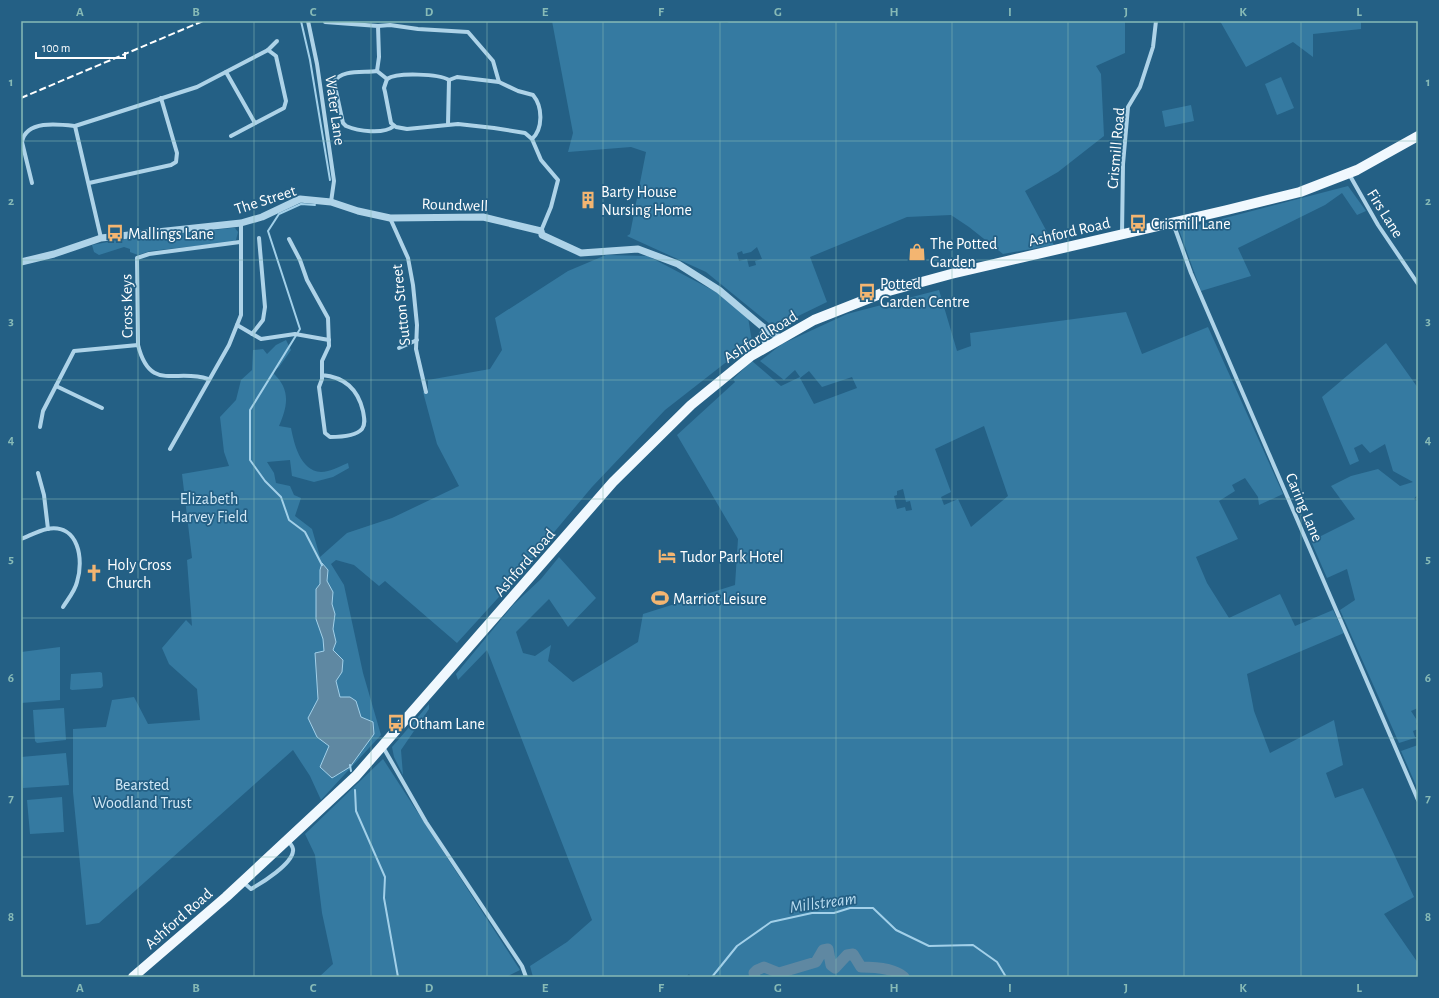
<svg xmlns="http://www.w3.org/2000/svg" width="1439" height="998" viewBox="0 0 1439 998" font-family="'Alegreya Sans',sans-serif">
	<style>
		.green { fill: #357aa1; fill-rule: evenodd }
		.water { fill: #5f88a2; stroke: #a2d0e9 }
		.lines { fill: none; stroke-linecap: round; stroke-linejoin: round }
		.stream { stroke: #a2d0e9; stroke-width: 2 }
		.river { stroke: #5f88a2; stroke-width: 11 }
		.minor { stroke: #aed3e8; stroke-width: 4 }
		.tertiary { stroke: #aed3e8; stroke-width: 7 }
		.primary { stroke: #f0f8fe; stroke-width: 10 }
		.rail { stroke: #fff; stroke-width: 2; stroke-dasharray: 7 3; stroke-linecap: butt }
		.grid { fill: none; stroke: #87bab6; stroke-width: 1; stroke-opacity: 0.55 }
		.labels { text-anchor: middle; stroke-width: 3.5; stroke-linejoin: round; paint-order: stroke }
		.street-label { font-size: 16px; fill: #fff; stroke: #246085 }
		.poi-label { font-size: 16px; fill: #fff; stroke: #246085; text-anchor: start }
		.park-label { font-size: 16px; fill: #d2e9f7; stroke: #246085 }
		.water-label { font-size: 17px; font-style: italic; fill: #b9dcf0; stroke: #246085 }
		.neatline { fill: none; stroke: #87bab6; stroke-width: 1.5 }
		.grid-label { font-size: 13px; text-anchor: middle; font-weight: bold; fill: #87bab6 }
	</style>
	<rect width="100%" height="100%" fill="#246085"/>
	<!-- green -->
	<g class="green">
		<path d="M552 21H700L727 23 731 21H1125V53L1096 66 1101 74 1104 136 1058 172 1025 191 1054 245 1003 254 969 227 951 215 907 217 810 257 827 302 788 321 770 324 706 272 627 236 630 234 646 152 631 147 568 152 573 133ZM757 247 762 259 755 261 756 265 749 267 747 259 739 261 737 253 742 251 743 254 751 252Z"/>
		<polygon points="1220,21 1361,21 1361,29 1313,34 1313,57 1293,42 1246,67"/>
		<polygon points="1281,77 1294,108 1277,115 1265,84"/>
		<polygon points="1191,105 1194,121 1165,127 1162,111"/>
		<polygon points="1348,186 1366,211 1357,215 1342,193 1325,205 1238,248 1251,276 1201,291 1179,230"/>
		<polygon points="232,228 235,228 238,232 236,240 232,242 150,251 138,255 130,252 130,249 124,247 99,255 94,252 92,245 123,239"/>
		<path d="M606 255 648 256 720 294 748 317 752 342 665 410 592 487 508 587 457 643 385 581 379 586 354 565 336 560 331 564 344 585 363 673 381 735 321 800 310 776 293 750 99 923 86 925 73 792V729L106 727 112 700 134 697 148 724 200 720 197 689 169 664 162 648 186 620 192 626 187 560 192 558 182 474 229 466 224 452 220 417 236 400 241 380 252 370 253 350 263 349 267 354 276 345 286 340 291 350 279 367 272 372C291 389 288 405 279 426L291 428C294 443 300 471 321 472 330 472 340 466 348 463L349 468 333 477 314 482 292 476 290 460 267 462 274 473 276 483 290 486 294 495 301 498 295 516 312 529 320 557 347 533 392 518 459 486 437 444 423 392 428 391V380L490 369 502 350 495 318 568 271Z"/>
		<path d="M939 290 957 351 971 346 970 333 1126 312 1142 354 1208 327 1283 494 1259 505 1258 497 1245 478 1232 485 1235 491 1219 501 1238 539 1196 557 1207 583 1229 618 1280 594 1295 626 1333 610 1344 633 1247 674 1254 711 1270 753 1334 720 1343 765 1326 773 1335 798 1363 788 1414 897 1384 914 1418 963V977H715L717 973 713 977H691L689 974 686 977H533L530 966 567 942 592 920 487 650 458 680 456 674 513 605 541 579 559 557 596 598 568 627 549 599 516 632 523 653 535 656 551 645 548 661 573 682 638 642 643 614 735 585 738 539 677 435 735 382 733 379 752 361 781 386 800 377 795 370 784 380 760 361 782 344 847 314ZM809 371 822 387 852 377 857 388 814 404 800 378ZM984 426 1008 496 971 527 958 499 944 505 941 497 951 492 935 449ZM903 489 906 502 910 501 912 510 906 511 905 507 897 509 894 496 897 495V491Z"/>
		<polygon points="1386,343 1418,388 1418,494 1414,499 1418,502 1418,708 1411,711 1418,722 1416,723 1418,729 1413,731 1415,737 1418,737 1399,743 1340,610 1355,600 1347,569 1327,578 1311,541 1355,519 1331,486 1351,476 1378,469 1400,486 1413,482 1393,471 1385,444 1370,453 1362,444 1354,448 1359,461 1350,465 1322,397"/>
		<polygon points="60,647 60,700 21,703 21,652"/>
		<polygon points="100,672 102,673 103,686 101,688 72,690 70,689 71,674"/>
		<polygon points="429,704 429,709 401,750 403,775 394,757 392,747"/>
		<polygon points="64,708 66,740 37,743 35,741 33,710"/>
		<polygon points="1418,745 1418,790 1401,751"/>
		<polygon points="66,753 69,785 23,788 21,757"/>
		<polygon points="383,759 520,970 506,977 319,977 333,964 322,913 315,855 305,834"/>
		<polygon points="62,797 64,832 30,834 27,800"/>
	</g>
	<!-- water -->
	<polygon class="water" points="322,563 328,570 327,581 333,592 332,604 335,614 333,629 336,642 333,650 343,660 342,672 336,681 340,697 350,697 356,701 361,717 373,722 374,734 350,767 332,778 320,767 329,746 317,737 308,718 318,699 315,653 324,651 323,639 316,619 316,589 320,584 320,570"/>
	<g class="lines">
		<!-- stream -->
		<g class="stream">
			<polyline points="301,21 310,60 330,180"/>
			<polyline points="315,205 301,204 279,214 268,231 300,329 250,410 250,460 265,481 281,497 289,520 305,532 322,565"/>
			<polyline points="350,765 351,771"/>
			<polyline points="355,790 356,811 385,877 384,898 398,977"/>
			<polyline points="712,977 737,946 771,922 812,913 834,913 850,908 873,908 896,930 929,946 973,945 997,962 1006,977"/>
		</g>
		<!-- river -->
		<path class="river" d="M755 977 754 973 757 970 764 967 779 973 816 962 823 950 828 949 831 965 835 968 847 955 853 954 861 967C875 967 894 968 904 977"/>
		<!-- minor -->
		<g class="minor">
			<polyline points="308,21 317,64 334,181 331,202"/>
			<polyline points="325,22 378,26 379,57 377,71"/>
			<polyline points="378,26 390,25 418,29 468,32 493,61 499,82"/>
			<polyline points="268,50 277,41"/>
			<polyline points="226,72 255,123"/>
			<path d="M387 79 377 71C364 73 341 69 334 82L343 123 346 126C358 131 383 135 394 126"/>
			<path d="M449 80 457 77 499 82 518 91 533 95C543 107 543 129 532 139"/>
			<path d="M448 124 449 80C439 74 397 72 387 79L384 88 385 92 391 123 396 127 407 129 458 124 494 128 525 133 532 139 541 160 558 180 551 207 541 231"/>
			<polyline points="1349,174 1378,225 1418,284"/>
			<path d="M32 183 22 142C26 120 58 124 75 126"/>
			<polyline points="89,183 171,165 176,162 177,153 161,98"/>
			<polyline points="390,218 408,258 413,285 417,325 416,349 426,392"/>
			<polyline points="1173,223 1191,273 1418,800"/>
			<polyline points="1122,234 1123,164 1128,107 1140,87 1153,47 1156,21"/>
			<polyline points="101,238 75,126 197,87 268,50 276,56 286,101 284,108 231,136"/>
			<path d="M289 239 300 260 307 280 328 318 329 346 322 361V379L319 387 325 433 330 437C339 437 356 436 362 429 366 424 364 417 363 411 358 389 344 377 322 375"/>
			<polyline points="237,325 261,339 295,334 329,340"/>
			<polyline points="252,334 263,320 265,307 259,238"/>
			<polyline points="399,348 417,340"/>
			<path d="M208 379C176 368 150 393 138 345L137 258 149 254 240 242"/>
			<polyline points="56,386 102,408"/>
			<polyline points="40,427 43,411 74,351 138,345"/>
			<polyline points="170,449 229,345 241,315 241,223"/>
			<polyline points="38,473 44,495 48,529"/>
			<path d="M21 539C29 536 38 531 47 529 79 523 84 560 77 582 75 591 68 599 63 607"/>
			<polyline points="383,747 426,822 522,966 526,977"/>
			<path d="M243 882 251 889C262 883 292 864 293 851 294 847 290 844 288 840"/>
		</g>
		<!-- tertiary -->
		<g class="tertiary">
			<polyline points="21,262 54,254 101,238 241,223 262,217 300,199 331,202 358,211 390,218 483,217 541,231 542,235 581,253 638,249 678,264 719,290 764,328 780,338"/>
			<polyline points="764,328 763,335 767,346"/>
		</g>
		<!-- primary -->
		<polyline class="primary" points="133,977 226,897 356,776 613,482 691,405 751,356 814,320 885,292 951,274 1227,210 1300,192 1357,170 1418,136"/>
		<!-- rail -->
		<polyline class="rail" points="21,98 203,21"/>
	</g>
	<!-- grid -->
	<path class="grid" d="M138 21V977M254 21V977M371 21V977M487 21V977M603 21V977M720 21V977M836 21V977M952 21V977M1068 21V977M1184 21V977M1301 21V977M21 141H1418M21 260H1418M21 380H1418M21 499H1418M21 618H1418M21 738H1418M21 857H1418"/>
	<!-- icons -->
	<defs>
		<g id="building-bare" transform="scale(1.38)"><path d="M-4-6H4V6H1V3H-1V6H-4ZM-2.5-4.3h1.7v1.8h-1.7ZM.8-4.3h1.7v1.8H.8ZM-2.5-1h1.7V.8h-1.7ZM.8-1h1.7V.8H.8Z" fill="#f3b571" stroke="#246085" stroke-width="2.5" paint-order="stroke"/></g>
		<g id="bus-bare" transform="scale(1.38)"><path d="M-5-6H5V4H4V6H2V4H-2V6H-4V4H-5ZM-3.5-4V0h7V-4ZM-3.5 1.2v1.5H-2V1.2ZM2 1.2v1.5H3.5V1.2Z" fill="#f3b571" stroke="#246085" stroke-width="2.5" paint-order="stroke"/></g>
		<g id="shop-bare" transform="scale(1.38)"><path d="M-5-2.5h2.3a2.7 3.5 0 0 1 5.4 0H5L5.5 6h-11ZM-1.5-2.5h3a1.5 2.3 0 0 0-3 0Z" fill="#f3b571" stroke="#246085" stroke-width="2.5" paint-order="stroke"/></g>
		<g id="hotel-bare" transform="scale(1.38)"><path d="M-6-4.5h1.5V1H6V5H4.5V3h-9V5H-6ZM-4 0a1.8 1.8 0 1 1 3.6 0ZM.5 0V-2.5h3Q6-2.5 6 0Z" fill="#f3b571" stroke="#246085" stroke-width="2.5" paint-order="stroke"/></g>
		<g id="church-bare" transform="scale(1.38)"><path d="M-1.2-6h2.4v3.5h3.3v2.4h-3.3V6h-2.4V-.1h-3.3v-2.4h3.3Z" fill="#f3b571" stroke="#246085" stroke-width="2.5" paint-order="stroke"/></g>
		<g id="stadium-bare" transform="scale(1.38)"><path d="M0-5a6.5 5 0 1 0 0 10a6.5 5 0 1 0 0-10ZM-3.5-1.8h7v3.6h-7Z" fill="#f3b571" stroke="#246085" stroke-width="2.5" paint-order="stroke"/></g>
	</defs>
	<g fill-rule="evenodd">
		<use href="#building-bare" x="588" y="200"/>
		<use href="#bus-bare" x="1138" y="223"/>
		<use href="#bus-bare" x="115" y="233"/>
		<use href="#shop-bare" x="917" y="252"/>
		<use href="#bus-bare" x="867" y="292"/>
		<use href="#hotel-bare" x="667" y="556"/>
		<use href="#church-bare" x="94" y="573"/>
		<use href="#stadium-bare" x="660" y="598"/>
		<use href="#bus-bare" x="396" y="723"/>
	</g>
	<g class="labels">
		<!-- street labels -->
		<g class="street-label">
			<text transform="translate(336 110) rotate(82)" y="6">Water Lane</text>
			<text transform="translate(1115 148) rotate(-85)" y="6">Crismill Road</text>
			<text transform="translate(265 199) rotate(-18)" y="6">The Street</text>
			<text transform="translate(455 204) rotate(2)" y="6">Roundwell</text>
			<text transform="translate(1386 213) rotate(58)" y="6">Firs Lane</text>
			<text transform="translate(1069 231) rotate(-13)" y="6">Ashford Road</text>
			<text transform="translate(400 305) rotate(-96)" y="6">Sutton Street</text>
			<text transform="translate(126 306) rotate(-91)" y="6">Cross Keys</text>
			<text transform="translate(760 336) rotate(-32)" y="6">Ashford Road</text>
			<text transform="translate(1305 507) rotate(67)" y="6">Caring Lane</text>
			<text transform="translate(524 562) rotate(-49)" y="6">Ashford Road</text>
			<text transform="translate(178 918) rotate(-41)" y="6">Ashford Road</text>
		</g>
		<!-- poi labels -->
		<g class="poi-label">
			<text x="601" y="197">Barty House<tspan x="601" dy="18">Nursing Home</tspan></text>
			<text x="1151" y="229">Crismill Lane</text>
			<text x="128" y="239">Mallings Lane</text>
			<text x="930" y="249">The Potted<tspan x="930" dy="18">Garden</tspan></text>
			<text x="880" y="289">Potted<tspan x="880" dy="18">Garden Centre</tspan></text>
			<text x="680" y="562">Tudor Park Hotel</text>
			<text x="107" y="570">Holy Cross<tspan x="107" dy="18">Church</tspan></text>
			<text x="673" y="604">Marriot Leisure</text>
			<text x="409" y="729">Otham Lane</text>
		</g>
		<!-- park labels -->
		<g class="park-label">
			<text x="209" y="504">Elizabeth<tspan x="209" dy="18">Harvey Field</tspan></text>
			<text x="142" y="790">Bearsted<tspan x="142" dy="18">Woodland Trust</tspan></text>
		</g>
		<!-- water labels -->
		<g class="water-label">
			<text transform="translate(823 902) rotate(-8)" y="6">Millstream</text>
		</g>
	</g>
	<!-- border -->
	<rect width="1439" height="998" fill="none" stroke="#246085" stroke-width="44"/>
	<!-- scale -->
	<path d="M36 52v6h89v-6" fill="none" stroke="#ffffff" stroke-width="2"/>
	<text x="42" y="52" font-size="12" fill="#ffffff" stroke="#246085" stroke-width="3" paint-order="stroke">100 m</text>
	<rect x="22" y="22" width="1395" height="954" class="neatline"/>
	<g class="grid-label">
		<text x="80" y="16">A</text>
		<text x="196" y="16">B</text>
		<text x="313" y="16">C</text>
		<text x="429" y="16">D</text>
		<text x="545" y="16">E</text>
		<text x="661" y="16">F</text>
		<text x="778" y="16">G</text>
		<text x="894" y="16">H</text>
		<text x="1010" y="16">I</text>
		<text x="1126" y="16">J</text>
		<text x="1243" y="16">K</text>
		<text x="1359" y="16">L</text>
		<text x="11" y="86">1</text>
		<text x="1428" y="86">1</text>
		<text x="11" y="205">2</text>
		<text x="1428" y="205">2</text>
		<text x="11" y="325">3</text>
		<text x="1428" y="325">3</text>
		<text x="11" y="444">4</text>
		<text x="1428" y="444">4</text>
		<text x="11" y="563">5</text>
		<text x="1428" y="563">5</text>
		<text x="11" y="682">6</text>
		<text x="1428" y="682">6</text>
		<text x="11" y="802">7</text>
		<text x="1428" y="802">7</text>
		<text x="11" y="921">8</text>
		<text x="1428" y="921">8</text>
		<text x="80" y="992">A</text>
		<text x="196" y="992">B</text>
		<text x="313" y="992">C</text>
		<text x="429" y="992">D</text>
		<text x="545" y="992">E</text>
		<text x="661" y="992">F</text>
		<text x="778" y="992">G</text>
		<text x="894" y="992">H</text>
		<text x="1010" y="992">I</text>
		<text x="1126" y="992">J</text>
		<text x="1243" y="992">K</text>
		<text x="1359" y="992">L</text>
	</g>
</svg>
